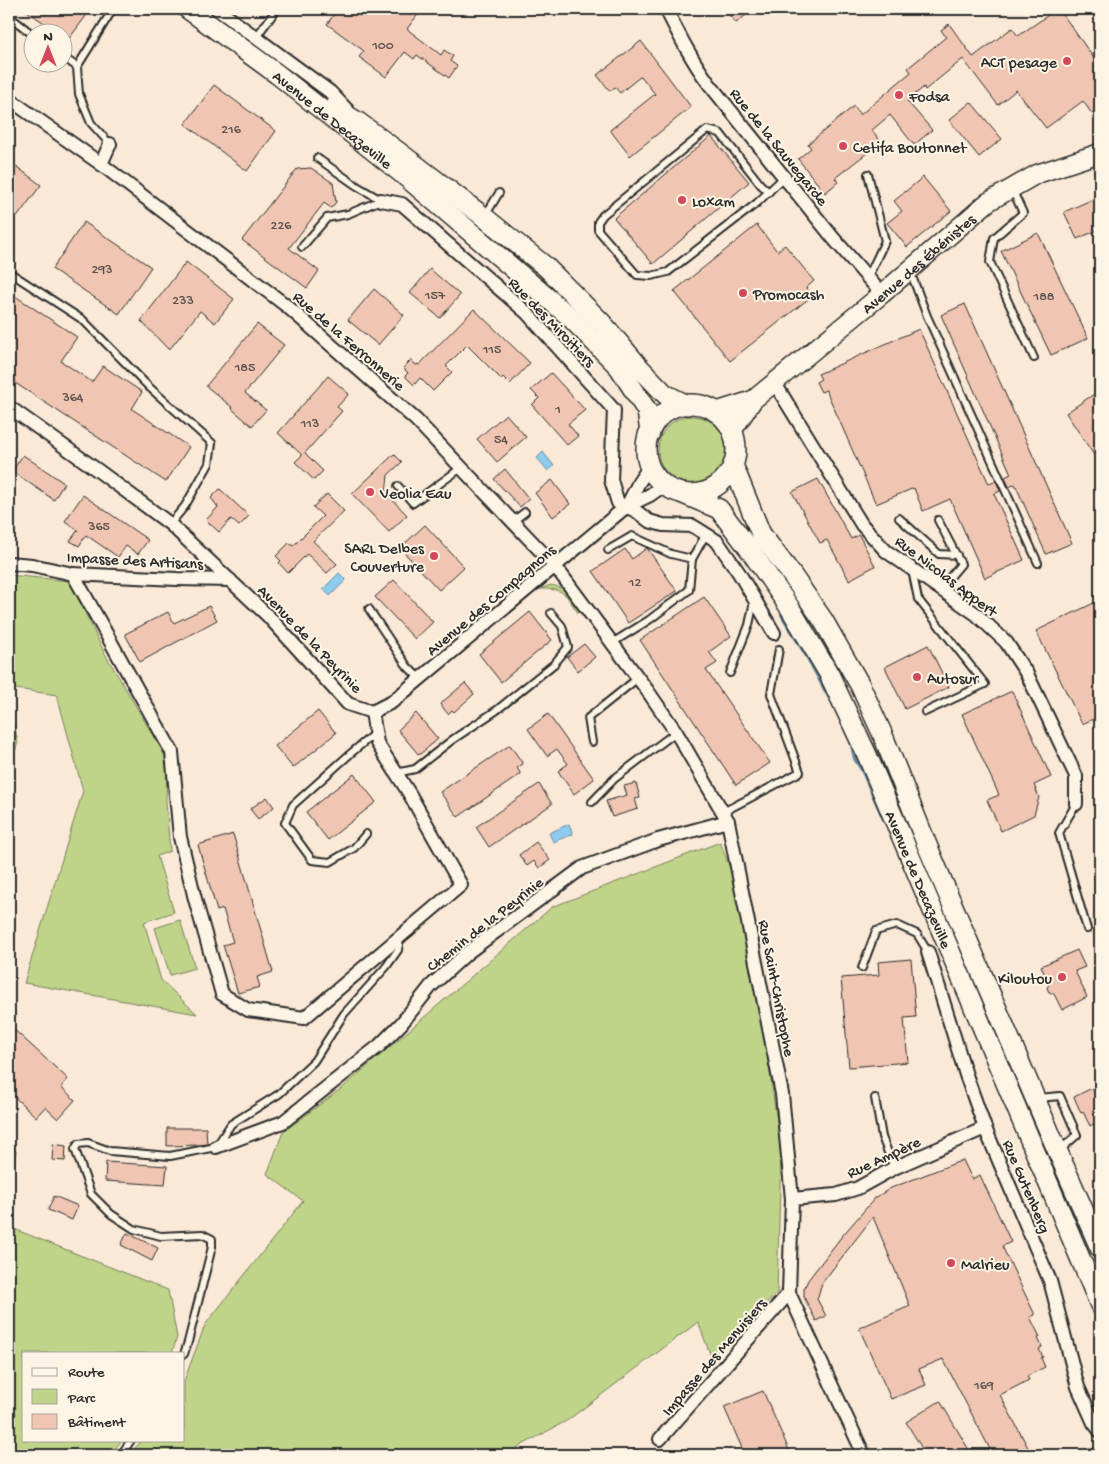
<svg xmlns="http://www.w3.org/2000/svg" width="1109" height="1464" viewBox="0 0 1109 1464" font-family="'Gochi Hand',sans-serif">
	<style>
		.green { fill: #bfd489; stroke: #75805a }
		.water { fill: #8ecbef; stroke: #668ba1 }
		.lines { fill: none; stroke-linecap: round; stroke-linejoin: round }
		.stream { stroke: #668ba1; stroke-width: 4 }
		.building { fill: #f0c6b3; stroke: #2b2b2b }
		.lane-casing { stroke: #2b2b2b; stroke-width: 10 }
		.street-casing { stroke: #2b2b2b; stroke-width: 16 }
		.secondary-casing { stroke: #2b2b2b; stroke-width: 21 }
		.primary-casing { stroke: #2b2b2b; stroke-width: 22 }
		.lane { stroke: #fcf5e5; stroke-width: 6 }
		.street { stroke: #fcf5e5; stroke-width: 12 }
		.secondary { stroke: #fcf5e5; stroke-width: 18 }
		.primary { stroke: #fcf5e5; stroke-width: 19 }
		.poi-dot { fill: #d1495b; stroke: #fcf5e5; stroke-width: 2 }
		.labels { text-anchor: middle; stroke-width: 4; stroke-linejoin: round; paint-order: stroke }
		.number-label { font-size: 14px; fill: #5c524d }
		.poi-label { font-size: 16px; fill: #2b2b2b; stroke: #fcf5e5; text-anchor: start }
		.street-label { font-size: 16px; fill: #2b2b2b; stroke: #fcf5e5 }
	</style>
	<rect width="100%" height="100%" fill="#fbe9d8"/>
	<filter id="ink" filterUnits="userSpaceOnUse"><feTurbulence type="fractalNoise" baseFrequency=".02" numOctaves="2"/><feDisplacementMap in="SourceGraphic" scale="10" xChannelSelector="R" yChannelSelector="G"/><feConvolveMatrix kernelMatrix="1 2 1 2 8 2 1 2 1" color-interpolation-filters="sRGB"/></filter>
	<g filter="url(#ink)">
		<!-- green -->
		<g class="green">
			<polygon points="202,9 211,9 223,17 319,90 316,90"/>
			<polygon points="475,218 548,277 660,398 649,405 470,221"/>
			<circle cx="692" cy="450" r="34"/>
			<polygon points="9,575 70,581 104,652 167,759 166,802 170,851 157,856 174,912 144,922 161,980 197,1014 24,983 83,791 57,695 9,688"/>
			<path d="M551 585C568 588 572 598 581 611L578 613C564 593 566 589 540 589Z"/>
			<polygon points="9,700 18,743 9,767"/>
			<polygon points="720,842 733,876 766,1046 781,1149 777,1293 712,1359 698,1322 568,1420 504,1455 129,1455 142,1440 184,1440 184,1381 205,1325 303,1201 267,1174 283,1132 342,1088 552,907"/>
			<polygon points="180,920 195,968 170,975 155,928"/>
			<polygon points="9,1144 16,1151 9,1197"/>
			<polygon points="9,1227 168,1290 177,1337 172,1353 24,1353 24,1440 122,1440 110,1455 9,1455"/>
		</g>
		<!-- water -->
		<g class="water">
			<polygon points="543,452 554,466 548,471 537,458"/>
			<polygon points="339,573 346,580 330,596 323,589"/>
			<polygon points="569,824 573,834 553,842 549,833"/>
		</g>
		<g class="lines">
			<!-- stream -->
			<g class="stream">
				<polyline points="782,615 809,660 830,699"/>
				<polyline points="851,741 855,759 862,770 886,824"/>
			</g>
		</g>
		<!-- building -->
		<g class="building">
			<polygon points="24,9 77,9 86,16 68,40 62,36 62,32 57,32"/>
			<polygon points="338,9 422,9 407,29 441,55 444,50 453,56 450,61 457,66 449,78 417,55 414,59 405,52 386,77 359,57 364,51 327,24"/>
			<polygon points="724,9 754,9 736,23"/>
			<polygon points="1057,9 1059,9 1100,67 1100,108 1092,114 1083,101 1046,128 1016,90 998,105 963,59 925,90 924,87 907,101 932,130 914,145 890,115 872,130 881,142 835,178 838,182 825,193 798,159 811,148 808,144 854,106 860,115 911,72 908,68 946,37 941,30 949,24 973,57 1012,28 1018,36"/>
			<polygon points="641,41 691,107 630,156 610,130 655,94 641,76 620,93 615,87 610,91 597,75"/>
			<polygon points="214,85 276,131 247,171 185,124"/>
			<polygon points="971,102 1002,139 979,157 949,120"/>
			<polygon points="711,136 749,182 653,264 614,218"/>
			<polygon points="9,161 41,185 18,216 9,210"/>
			<polygon points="311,168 333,183 336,202 331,208 324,203 289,248 319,271 307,288 242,240 297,169"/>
			<polygon points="923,177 951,211 907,247 887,223 902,211 894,201"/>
			<polygon points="1100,196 1100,229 1077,239 1064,212"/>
			<polygon points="84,222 151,267 119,314 52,269"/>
			<polygon points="757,225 777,251 785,245 814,281 806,288 812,296 730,361 674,291"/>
			<polygon points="1038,233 1088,338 1051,355 1001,251"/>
			<polygon points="186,262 234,299 215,323 200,311 169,350 141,321"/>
			<polygon points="430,269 460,295 440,318 410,293"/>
			<polygon points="374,289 404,315 378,345 348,320"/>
			<polygon points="9,292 77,337 61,361 92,382 103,366 142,392 132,409 189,447 166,482 9,379"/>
			<polygon points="965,304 1072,543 1046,554 1015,484 1009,487 1005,477 1011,474 941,315"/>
			<polygon points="474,309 530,363 510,384 503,377 501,379 467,345 446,366 452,372 433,391 420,378 414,385 405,376 408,373 403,368 411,360 416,365 418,364 419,365"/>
			<polygon points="257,324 284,345 245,393 266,410 252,426 232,409 233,408 206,386"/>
			<polygon points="919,329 989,484 996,481 1000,491 994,494 1024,560 985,578 950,499 923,511 914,488 876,504 826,390 821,392 816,382 821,379 818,374"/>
			<polygon points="551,373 585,410 568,424 578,436 567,445 532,405 539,398 531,390"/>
			<polygon points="328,376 349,394 337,407 342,411 305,453 323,471 314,480 295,462 302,455 278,433"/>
			<polygon points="1100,390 1100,464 1066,413"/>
			<polygon points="506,414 526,437 497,462 477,439"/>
			<polygon points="394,454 402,462 388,475 386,493 407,515 389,532 352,494"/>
			<polygon points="23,455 64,483 54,500 12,471"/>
			<polygon points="505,469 529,499 520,507 494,479"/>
			<polygon points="818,479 851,539 859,535 875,566 849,580 827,540 820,543 792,492"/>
			<polygon points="552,480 570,504 553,517 535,493"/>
			<polygon points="220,489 249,516 239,526 231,519 219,532 206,520 218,507 211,498"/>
			<polygon points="327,494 344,511 313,541 337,564 327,573 307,554 288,573 279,563 281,561 276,556 289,543 293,546 323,516 313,507"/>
			<polygon points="83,495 148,540 138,554 126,546 118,557 86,535 79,546 70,541 78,530 65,521"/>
			<polygon points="425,525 464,567 439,590 400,548"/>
			<polygon points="647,548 677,591 628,623 593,571 625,549 632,559"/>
			<polygon points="394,580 433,622 415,639 375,597"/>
			<polygon points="704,597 731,636 709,652 717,663 706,670 770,763 736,785 640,640"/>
			<polygon points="1100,600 1100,716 1082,724 1036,631"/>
			<polygon points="209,606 217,620 140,662 125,634 168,612 174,623"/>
			<polygon points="530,612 552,640 501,682 479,654"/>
			<polygon points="584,644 595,657 578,671 567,657"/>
			<polygon points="928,645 949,687 905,709 885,667"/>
			<polygon points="465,683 474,694 454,712 452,710 448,714 440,704"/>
			<polygon points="1012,691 1051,777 1034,785 1039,797 1034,815 1001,831 987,800 999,795 962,714"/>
			<polygon points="318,711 336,733 293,768 275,746"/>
			<polygon points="416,713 438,739 419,755 398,730"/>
			<polygon points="548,714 594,779 574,794 558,771 568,764 557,749 547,756 528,729"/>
			<polygon points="510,745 523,764 517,768 521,774 458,817 440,792"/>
			<polygon points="354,774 376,802 328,840 306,812"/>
			<polygon points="636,783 640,798 635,799 638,809 612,817 606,801 627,795 624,786"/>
			<polygon points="539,784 552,804 489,847 476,827"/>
			<polygon points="267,797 274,807 258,819 250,809"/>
			<polygon points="233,834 273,972 257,977 260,987 238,993 223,945 233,942 223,909 217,911 198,845"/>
			<polygon points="536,842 550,860 539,868 534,861 527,866 519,855"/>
			<polygon points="1077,950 1085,967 1075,971 1087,997 1062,1010 1054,994 1049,992 1047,988 1049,984 1041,966"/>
			<polygon points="911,959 916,1017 904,1018 908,1062 849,1067 841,978 879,975 878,962"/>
			<polygon points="9,1025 68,1079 61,1087 75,1100 58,1119 45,1107 36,1117 9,1092"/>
			<polygon points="1092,1088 1100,1105 1100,1120 1090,1126 1083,1112 1081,1113 1074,1097"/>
			<polygon points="167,1128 206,1128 207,1144 199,1145 167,1146"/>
			<polygon points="53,1144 66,1146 65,1161 52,1160"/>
			<polygon points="963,1160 972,1179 980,1175 1011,1242 1002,1246 1035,1315 1030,1317 1040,1337 1038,1338 1042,1347 1039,1349 1043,1357 1041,1358 1045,1367 1027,1376 1029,1380 1000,1395 1032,1455 993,1455 943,1359 919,1369 926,1385 891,1399 859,1328 910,1306 873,1217 822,1283 817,1299 826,1316 816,1321 804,1297 804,1289 808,1280 842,1236 875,1198 891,1188"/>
			<polygon points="106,1162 167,1166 165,1185 105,1181"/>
			<polygon points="54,1196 78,1206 72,1220 48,1210"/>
			<polygon points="127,1233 158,1248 152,1261 121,1245"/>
			<polygon points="763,1391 791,1455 745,1455 724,1407"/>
			<polygon points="940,1401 972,1455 926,1455 906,1422"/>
		</g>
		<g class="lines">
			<!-- lane casing -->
			<g class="lane-casing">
				<g id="lane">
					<polyline points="9,16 32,34"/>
					<polyline points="256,37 277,9"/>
					<polyline points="62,56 77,67"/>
					<polyline points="110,144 91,123 79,94 77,67 113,9"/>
					<polyline points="317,158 357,186 381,200"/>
					<polyline points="868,174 885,241 868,277"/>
					<polyline points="1012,189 1023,213 994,238 990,262 1034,358"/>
					<polyline points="769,192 761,185 720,133 707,130 603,215 598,222 598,230 637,275 651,276 668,272 757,203 784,177"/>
					<polyline points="485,216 499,193"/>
					<polyline points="302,247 327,218 348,214 381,200"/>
					<polyline points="910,271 927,316 1038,563"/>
					<polyline points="9,272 83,320 149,387 212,443 209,464 185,506 170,524"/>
					<polyline points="398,486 413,503 461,468"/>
					<polyline points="899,518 939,554 957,555"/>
					<polyline points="938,520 961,564 940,589"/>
					<polyline points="512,522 525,512"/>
					<polyline points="608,550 632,536 671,554 692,559 706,534"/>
					<polyline points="912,570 918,599 985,684 925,712"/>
					<polyline points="369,609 407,666 420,679"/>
					<polyline points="612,643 649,620 689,590 692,559"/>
					<polyline points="730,673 749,625 754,601"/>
					<polyline points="592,742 588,718 638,678"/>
					<polyline points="396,773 415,769 452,740 497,710 554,664 568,647 562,626 551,613"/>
					<polyline points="592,802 614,779 676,732"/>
					<polyline points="1076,804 1059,833 1087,929"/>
					<polyline points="723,812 800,772 771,694 779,649"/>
					<polyline points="366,834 354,848 330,862 312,860 285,823 293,805 350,754 375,733"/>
					<polyline points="862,968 876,931 897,925 917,934 928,952"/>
					<polyline points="875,1098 882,1137 894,1168"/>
					<polyline points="1038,1098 1060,1096 1077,1135 1060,1150"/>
					<polyline points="184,1354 188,1342 212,1247 212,1239 202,1234 161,1236 134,1229 111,1214 91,1194 75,1149 78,1144 88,1143 110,1151 170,1156 216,1147 231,1124 279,1094 314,1061 344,1014 386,967 398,950 400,938"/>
					<polyline points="121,1455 131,1440"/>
				</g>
			</g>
			<!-- street casing -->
			<g class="street-casing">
				<g id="street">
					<polyline points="217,9 330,92 348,111"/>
					<path d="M666 9C679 35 692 61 710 85L834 239 882 294"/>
					<polyline points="9,99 101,164"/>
					<polyline points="110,144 101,164 288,307 416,420 555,566 647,690 676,732 728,821 782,1094 792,1199 789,1293 864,1455"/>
					<polyline points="381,200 402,204 527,313 614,410 611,480 618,503 636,511 649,521 663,525 693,526 717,541 739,573 774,633"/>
					<polyline points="774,382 862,525 886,551 976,614 1006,642 1027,674 1076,776 1076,804"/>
					<polyline points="9,407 100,472 170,524 268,616 348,704 372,712"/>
					<polyline points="627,506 639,482 650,466"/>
					<polyline points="9,563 32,565 73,574 177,579 230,580"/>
					<polyline points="73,574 172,752 180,837 195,899 222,994 248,1010 304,1018 461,885 409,793 377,743 372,712"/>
					<polyline points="372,712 392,702 627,506 650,495 664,485"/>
					<polyline points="928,952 966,1075 985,1128 1050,1281 1078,1387 1094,1423 1100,1431"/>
					<polyline points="216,1147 283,1122 379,1046 401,1024 431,986 467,953 582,868 658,840 728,821"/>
					<polyline points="792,1199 836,1195 858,1188 894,1168 985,1128"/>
					<polyline points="660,1439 789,1293"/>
				</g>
			</g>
			<!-- secondary casing -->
			<g class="secondary-casing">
				<g id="secondary">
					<polyline points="715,412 753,400"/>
					<path id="s1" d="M732 431 753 400 882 294 988 202 1037 174 1100 153"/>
				</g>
			</g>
			<!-- primary casing -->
			<g class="primary-casing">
				<g id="primary">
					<path id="s2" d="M188 9 277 74 405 176 571 318 619 367 647 411 650 433"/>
					<polyline points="334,108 358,122 400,153 484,217 546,267 603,324 640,368 665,394 687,405"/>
					<circle cx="691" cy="449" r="45"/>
					<polyline points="733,465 761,534 789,571 823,620 860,685 882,733 927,845 1058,1152 1100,1248"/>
					<path id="s3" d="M681 493 719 509 750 550 790 608 829 674 867 755 1100 1305"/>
				</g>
			</g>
			<!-- lane -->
			<use href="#lane" class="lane"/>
			<!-- street -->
			<use href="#street" class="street"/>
			<!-- secondary -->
			<use href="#secondary" class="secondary"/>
			<!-- primary -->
			<use href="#primary" class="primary"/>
		</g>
	</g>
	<!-- markers -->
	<g class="poi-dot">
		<circle cx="1067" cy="61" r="5"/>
		<circle cx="899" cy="95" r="5"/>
		<circle cx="843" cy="146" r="5"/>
		<circle cx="682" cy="200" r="5"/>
		<circle cx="743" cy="293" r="5"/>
		<circle cx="370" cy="492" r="5"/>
		<circle cx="434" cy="556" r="5"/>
		<circle cx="917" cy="677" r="5"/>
		<circle cx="1062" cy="977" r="5"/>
		<circle cx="951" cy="1263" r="5"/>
	</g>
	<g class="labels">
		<!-- number labels -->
		<g class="number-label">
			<text x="383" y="49">100</text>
			<text x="231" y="133">216</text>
			<text x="281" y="229">226</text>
			<text x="102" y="273">293</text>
			<text x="435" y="299">157</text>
			<text x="1044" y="300">188</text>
			<text x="183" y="304">233</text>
			<text x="492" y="353">115</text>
			<text x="245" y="371">185</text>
			<text x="73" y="401">364</text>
			<text x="558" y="413">1</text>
			<text x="310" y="427">113</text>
			<text x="501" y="443">54</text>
			<text x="99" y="530">365</text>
			<text x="635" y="586">12</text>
			<text x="984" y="1389">169</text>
		</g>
		<!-- poi labels -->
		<g class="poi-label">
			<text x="1057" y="67" text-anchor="end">ACT pesage</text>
			<text x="909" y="101">Fodsa</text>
			<text x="853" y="152">Cetifa Boutonnet</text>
			<text x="692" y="206">Loxam</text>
			<text x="753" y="299">Promocash</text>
			<text x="380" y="498">Veolia Eau</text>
			<text x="424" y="553" text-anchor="end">SARL Delbes<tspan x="424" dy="18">Couverture</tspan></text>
			<text x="927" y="683">Autosur</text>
			<text x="1052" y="983" text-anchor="end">Kiloutou</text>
			<text x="961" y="1269">Malrieu</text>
		</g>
		<!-- street labels -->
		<g class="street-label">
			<text dy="6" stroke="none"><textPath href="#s2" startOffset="182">Avenue de Decazeville</textPath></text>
			<text transform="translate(780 146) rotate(51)" y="6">Rue de la Sauvegarde</text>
			<text dy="6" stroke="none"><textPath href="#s1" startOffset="252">Avenue des Ébénistes</textPath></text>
			<text transform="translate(553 321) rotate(46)" y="6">Rue des Miroitiers</text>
			<text transform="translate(350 340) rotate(41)" y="6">Rue de la Ferronnerie</text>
			<text transform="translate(135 559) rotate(3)" y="6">Impasse des Artisans</text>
			<text transform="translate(947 575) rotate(37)" y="6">Rue Nicolas Appert</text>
			<text transform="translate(490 599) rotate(-40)" y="6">Avenue des Compagnons</text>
			<text transform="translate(311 638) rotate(46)" y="6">Avenue de la Peyrinie</text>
			<text dy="6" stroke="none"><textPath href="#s3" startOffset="464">Avenue de Decazeville</textPath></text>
			<text transform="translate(484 923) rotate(-38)" y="6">Chemin de la Peyrinie</text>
			<text transform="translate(778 988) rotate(79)" y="6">Rue Saint-Christophe</text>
			<text transform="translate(883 1156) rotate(-25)" y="6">Rue Ampère</text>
			<text transform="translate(1028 1186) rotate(67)" y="6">Rue Gutenberg</text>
			<text transform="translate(713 1356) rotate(-49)" y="6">Impasse des Menuisiers</text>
		</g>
	</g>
	<!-- margin -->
	<rect width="1109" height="1464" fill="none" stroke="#fcf5e5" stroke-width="30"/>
	<rect x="15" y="15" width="1079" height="1434" fill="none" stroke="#2b2b2b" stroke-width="2" filter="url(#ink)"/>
	<!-- legend -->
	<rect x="22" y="1352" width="162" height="90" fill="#fcf5e5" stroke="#a8a49b"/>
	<rect x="32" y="1368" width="25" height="8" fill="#fcf5e5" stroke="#a8a49b"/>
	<text x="68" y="1376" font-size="15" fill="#2b2b2b">Route</text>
	<rect x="32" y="1389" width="25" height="15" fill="#bfd489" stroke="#a8a49b"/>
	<text x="68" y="1402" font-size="15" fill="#2b2b2b">Parc</text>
	<rect x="32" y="1414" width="25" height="15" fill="#f0c6b3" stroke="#a8a49b"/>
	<text x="68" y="1426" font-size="15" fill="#2b2b2b">Bâtiment</text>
	<!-- north arrow -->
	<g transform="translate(48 48)"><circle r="24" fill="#fcf5e5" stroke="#a8a49b"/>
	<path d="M0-4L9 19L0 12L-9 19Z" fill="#d1495b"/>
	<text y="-8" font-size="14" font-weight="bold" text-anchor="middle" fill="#2b2b2b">N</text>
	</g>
</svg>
